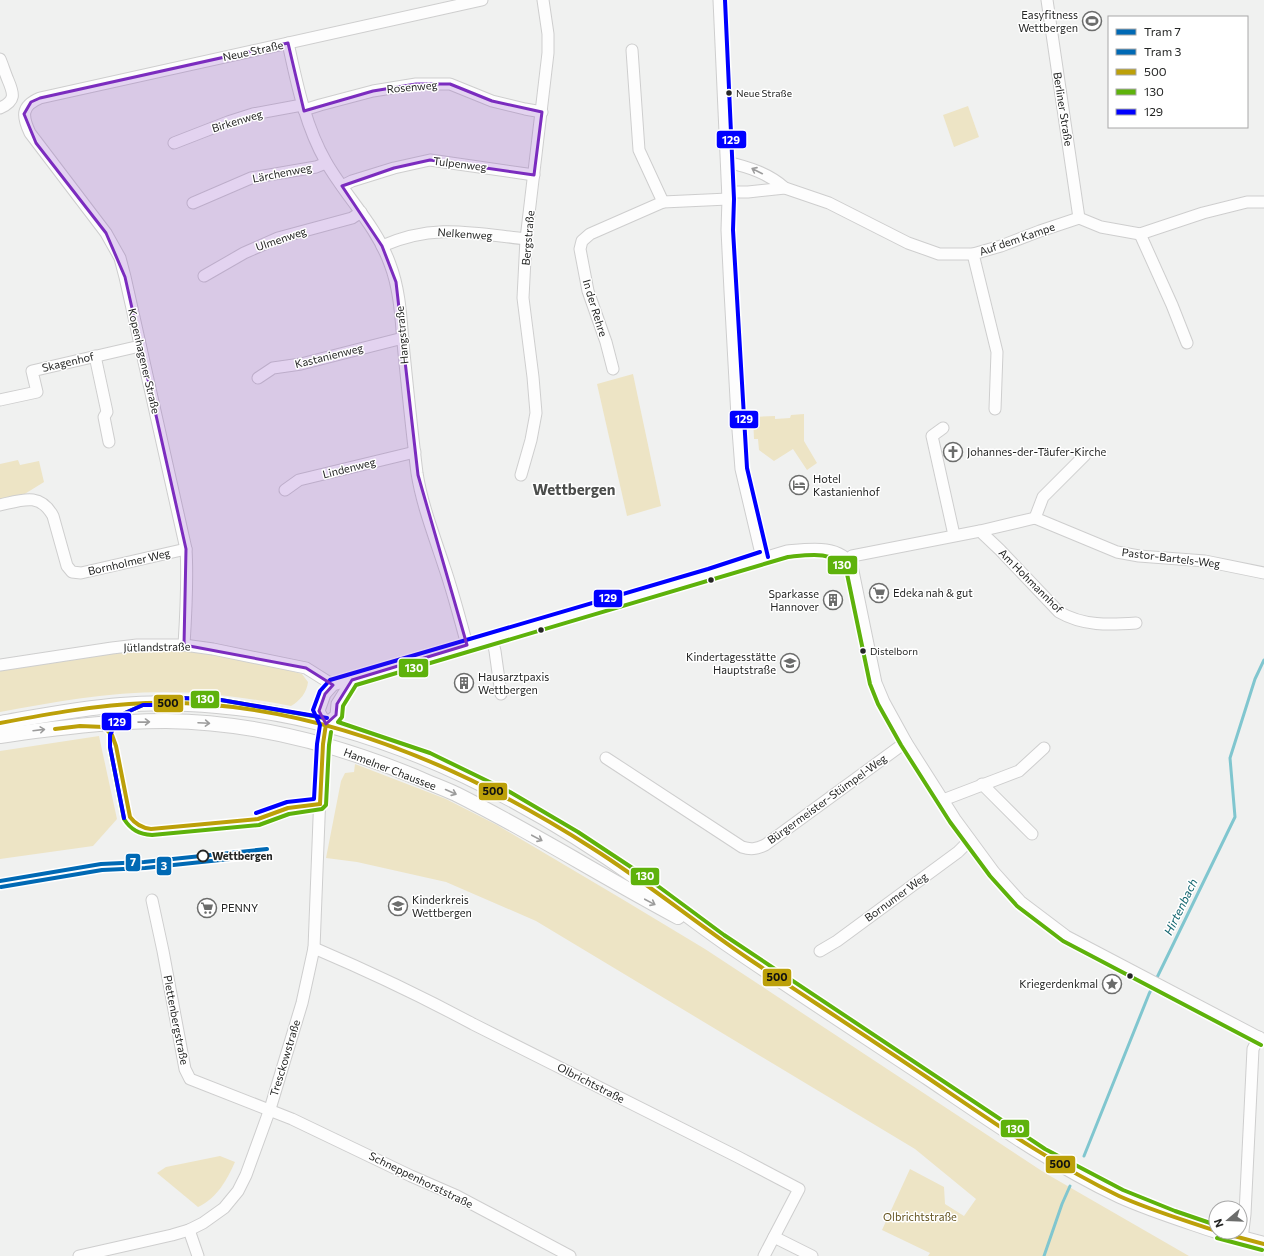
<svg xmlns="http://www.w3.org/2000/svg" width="1264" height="1256" viewBox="0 0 1264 1256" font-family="Commissioner,sans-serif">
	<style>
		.green { fill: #ede4c5 }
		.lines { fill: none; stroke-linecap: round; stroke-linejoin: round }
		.stream { stroke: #80c6cf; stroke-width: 3 }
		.minor-casing { stroke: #cecece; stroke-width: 13 }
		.major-casing { stroke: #cecece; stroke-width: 16 }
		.minor { stroke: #fdfdfd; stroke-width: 11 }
		.major { stroke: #fdfdfd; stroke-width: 14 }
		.bus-1-casing { stroke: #fff; stroke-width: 7 }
		.bus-2-casing { stroke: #fff; stroke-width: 7 }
		.bus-3-casing { stroke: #fff; stroke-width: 7 }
		.bus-1 { stroke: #bca009; stroke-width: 4 }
		.bus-2 { stroke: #5eb20b; stroke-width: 4 }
		.bus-3 { stroke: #00f; stroke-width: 4 }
		.tram-1-casing { stroke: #fff; stroke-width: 7 }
		.tram-2-casing { stroke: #fff; stroke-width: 7 }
		.tram-1 { stroke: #0069b4; stroke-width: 4 }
		.tram-2 { stroke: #0069b4; stroke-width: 4 }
		.oneway { stroke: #9c9c9c }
		.marked { fill: #7b2cbf; fill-opacity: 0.2; stroke: #7b2cbf; stroke-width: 3; stroke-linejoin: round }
		.bus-dot { fill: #252625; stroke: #fff; stroke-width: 1.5 }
		.stop-dot { fill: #fff; stroke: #252625; stroke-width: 2 }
		.labels { text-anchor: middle; stroke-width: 3; stroke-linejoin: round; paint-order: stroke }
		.bus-label { font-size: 10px; fill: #252625; stroke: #fff; text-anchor: start }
		.poi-label { font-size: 11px; fill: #252625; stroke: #fff; text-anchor: start }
		.street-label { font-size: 11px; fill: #252625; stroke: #fff }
		.stop-label { font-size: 11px; font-weight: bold; fill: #252625; stroke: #fff; text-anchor: start }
		.park-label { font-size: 11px; fill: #62511c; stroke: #fff }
		.water-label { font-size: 12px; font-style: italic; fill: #10636d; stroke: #fff }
		.district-label { font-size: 15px; font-weight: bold; fill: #4b4d4b; stroke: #fff }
		.line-badge { stroke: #fff; stroke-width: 1.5 }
		.badge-label { font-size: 11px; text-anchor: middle; font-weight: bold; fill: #fff }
		.pale-badge-label { font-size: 11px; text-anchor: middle; font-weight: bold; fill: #111 }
	</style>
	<rect width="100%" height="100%" fill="#f0f1f0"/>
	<!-- green -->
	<g class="green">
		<polygon points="968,106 979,137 954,147 943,115"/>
		<polygon points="633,374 661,506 627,516 597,384"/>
		<polygon points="804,414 804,441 817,463 807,470 793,449 774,461 759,450 758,439 754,439 753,417 775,416 775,419 790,418 791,415"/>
		<polygon points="18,460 20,465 39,461 44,482 23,495 0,500 0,464"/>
		<path d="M137 645 213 649 302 674 308 682C307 692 300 701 291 706 249 698 207 692 164 692 108 692 54 702 0 712V665Z"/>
		<polygon points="99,736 117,819 93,846 0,859 0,751"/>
		<polygon points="355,764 446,799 497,825 622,899 705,949 1045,1173 1189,1256 928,1256 930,1253 882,1230 910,1169 944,1187 945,1204 964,1216 976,1199 915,1149 536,921 446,882 357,862 326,858 341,781 345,773 354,772"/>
		<path d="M220 1156 235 1162C227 1180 217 1198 198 1207L157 1173 166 1167Z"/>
	</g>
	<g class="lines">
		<!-- stream -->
		<g class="stream">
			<polyline points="1084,1156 1149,994 1235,817 1230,758 1255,679 1264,660"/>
			<polyline points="1044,1256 1062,1204 1070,1186"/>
		</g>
		<!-- minor casing -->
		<g class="minor-casing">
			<g id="minor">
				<polyline points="719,0 728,199 727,230 730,291 737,417 741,469 762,558"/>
				<polyline points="1047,0 1079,218"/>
				<path d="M288 43C297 84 305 125 326 162 346 197 376 225 390 264 401 293 401 323 404 353 408 393 412 433 417 473 422 505 434 535 444 566 453 592 460 619 467 645"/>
				<polyline points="632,50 639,150 663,202"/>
				<path d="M0 59C3 66 5 73 8 80 14 94 16 101 0 108"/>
				<polyline points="304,110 320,105 373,91 416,84 450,84 492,101 525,109 542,112"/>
				<polyline points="174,143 228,122 253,114 302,105"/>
				<path d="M727 162C748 167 768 173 785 188"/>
				<polyline points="342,186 352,181 394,168 430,160 534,175"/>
				<polyline points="728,192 748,192 785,188 829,203 908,243 939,254 973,254 1001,246 1040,231 1079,218 1101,227 1140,234 1203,213 1247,202 1264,202"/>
				<polyline points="193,203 251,178 316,167 326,163"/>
				<polyline points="1140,234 1172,305 1187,343"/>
				<path d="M382 246C434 223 472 233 526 239"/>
				<polyline points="973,254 997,352 995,409"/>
				<polyline points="204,276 244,253 278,238 352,218 361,212"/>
				<polyline points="95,356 107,412 104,417 109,442"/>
				<polyline points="613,369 606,342 588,291 580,249 582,241 590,234 663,202 728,199"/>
				<polyline points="258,378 273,368 301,364 403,338"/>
				<polyline points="0,400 37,392 32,371 140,346"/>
				<polyline points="943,428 932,436 954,535"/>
				<polyline points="521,475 531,440 536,413 533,377 523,298 526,239 548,53 548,34 543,0"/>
				<polyline points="285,490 299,480 415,452"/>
				<path d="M0 505C22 500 40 492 53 516L67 566 72 572 81 573 186 549"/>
				<polyline points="1035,518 1117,552 1139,556 1205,561 1264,573"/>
				<polyline points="1035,518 1043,497 1085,455"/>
				<path d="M980 531 1000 550 1059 612C1083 626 1109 625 1136 623"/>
				<polyline points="848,560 852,556 980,531 1035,518"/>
				<polyline points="492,639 495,651 501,694"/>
				<path d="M184 645C186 613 188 581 186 549L125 277 120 258 106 233 30 133C22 116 21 106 40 98L482 0"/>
				<polyline points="0,665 112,648 137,645 184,645 213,649 306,668 333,685"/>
				<polyline points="326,724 336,715 337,704 352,680"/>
				<path d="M606 758 742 847C751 850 756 849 765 845L906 742"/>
				<polyline points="982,784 1032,834"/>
				<polyline points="943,800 1019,771 1044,748"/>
				<polyline points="152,900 163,951 185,1069 190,1079 292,1119 411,1176 457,1196 570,1256"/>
				<path d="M314 948C368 971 421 996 473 1024L738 1157 799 1189 764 1256"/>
				<polyline points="820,951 837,941 958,852 970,840"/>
				<polyline points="189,1230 198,1256"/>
				<polyline points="774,1237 812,1256"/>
				<polyline points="1242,1239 1245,1214 1253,1049 1259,1037"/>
				<path d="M79 1256 172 1235 189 1230 203 1223 224 1208 238 1191 246 1175 270 1109 302 1003 314 948 320 793 326 724 319 711 325 694 333 685 467 645 521 631 787 551C809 549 840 544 852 566L876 683 884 702 906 742 955 819 994 872 1021 902 1066 936 1264 1040"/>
			</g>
		</g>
		<!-- major casing -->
		<g class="major-casing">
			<g id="major">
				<path d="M0 723C40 716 81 708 121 705 153 702 185 703 217 706 372 718 516 792 641 881 669 901 695 922 724 942 791 988 860 1033 928 1078 990 1120 1052 1164 1120 1196 1151 1210 1184 1220 1216 1231"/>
				<path d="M0 736C55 728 110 721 166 721 252 722 336 744 416 777 429 783 443 788 456 794 532 832 603 877 678 917"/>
				<polyline points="1219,1232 1264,1244"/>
			</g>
		</g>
		<!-- minor -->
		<use href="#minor" class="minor"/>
		<!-- major -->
		<use href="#major" class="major"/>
		<!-- bus-1 casing -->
		<g class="bus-1-casing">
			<g id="bus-1">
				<path d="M0 723C48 714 97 705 146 703 307 698 459 763 592 848 646 882 696 923 749 959 809 999 869 1038 928 1078 990 1120 1052 1164 1119 1196 1150 1210 1184 1220 1216 1231"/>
				<path d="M55 729 80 726 104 727 112 735 116 746 130 817C136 825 142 828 151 829L258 819 288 808 320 804"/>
				<polyline points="320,804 323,744 326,724"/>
				<polyline points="1219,1232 1264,1244"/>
			</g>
		</g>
		<!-- bus-2 casing -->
		<g class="bus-2-casing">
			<g id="bus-2">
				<path d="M324 718 221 700 182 698 168 705H143L125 713 118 719 110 733V747L124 819C131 830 139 834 152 835L259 825 289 814 322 809 326 805 329 745 331 732"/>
				<path d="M1216 1225 1175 1211 1123 1190 1045 1149 724 935 643 875 578 832 510 792 430 753 338 722 342 717 343 706 356 685 788 557C808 555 833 550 846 569L870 684 878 704 901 745 950 822 990 876 1017 906 1063 941 1261 1045"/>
				<polyline points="1217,1238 1262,1250"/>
			</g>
		</g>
		<!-- bus-3 casing -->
		<g class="bus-3-casing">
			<g id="bus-3">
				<polyline points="725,0 734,199 733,230 747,468 768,557"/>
				<polyline points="256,813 287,802 314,799 317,744 320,725 313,710 320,691 330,680 708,569 760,552"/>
				<polyline points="124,818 110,747 110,735 118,719 125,713 143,705 168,705 183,698 221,700 327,718"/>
			</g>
		</g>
		<!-- bus-1 -->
		<use href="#bus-1" class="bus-1"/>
		<!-- bus-2 -->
		<use href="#bus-2" class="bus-2"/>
		<!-- bus-3 -->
		<use href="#bus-3" class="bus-3"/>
		<!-- tram-1 casing -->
		<g class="tram-1-casing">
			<polyline id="tram-1" points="0,881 101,864 144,862 267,849"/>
		</g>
		<!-- tram-2 casing -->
		<g class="tram-2-casing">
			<polyline id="tram-2" points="1,887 102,870 145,868 268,855"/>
		</g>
		<!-- tram-1 -->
		<use href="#tram-1" class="tram-1"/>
		<!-- tram-2 -->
		<use href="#tram-2" class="tram-2"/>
	</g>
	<!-- one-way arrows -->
	<defs><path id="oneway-shaft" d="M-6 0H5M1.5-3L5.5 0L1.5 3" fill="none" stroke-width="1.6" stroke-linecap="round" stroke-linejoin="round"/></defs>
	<g class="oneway">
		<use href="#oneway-shaft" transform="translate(757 171) rotate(-153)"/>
		<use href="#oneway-shaft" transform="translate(144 722) rotate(-1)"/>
		<use href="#oneway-shaft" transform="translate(204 723) rotate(3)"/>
		<use href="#oneway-shaft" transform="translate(39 730) rotate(-7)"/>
		<use href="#oneway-shaft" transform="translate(451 792) rotate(24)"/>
		<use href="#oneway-shaft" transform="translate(537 838) rotate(28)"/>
		<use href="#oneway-shaft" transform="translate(650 902) rotate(28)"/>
	</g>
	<!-- marked area -->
	<path class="marked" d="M288 43 304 111 373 91 416 84H450L492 101 542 112 534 175 430 160 394 168 342 186 382 246 396 282 418 475 467 645 352 680 337 704 336 715 326 724 319 711 325 694 333 685 306 668 184 645 186 549 125 277 106 233 36 143 24 114 31 102 40 98Z"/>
	<!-- icons -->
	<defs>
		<g id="stadium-ring" transform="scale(1)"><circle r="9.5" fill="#fff" stroke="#6c6d6c" stroke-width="1.5"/><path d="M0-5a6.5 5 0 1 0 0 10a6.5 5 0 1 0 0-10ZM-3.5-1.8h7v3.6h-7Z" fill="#6c6d6c"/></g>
		<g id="church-ring" transform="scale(1)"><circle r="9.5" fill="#fff" stroke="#6c6d6c" stroke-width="1.5"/><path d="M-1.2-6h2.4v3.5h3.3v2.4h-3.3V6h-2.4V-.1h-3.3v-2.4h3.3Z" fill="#6c6d6c"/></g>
		<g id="hotel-ring" transform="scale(1)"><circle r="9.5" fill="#fff" stroke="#6c6d6c" stroke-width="1.5"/><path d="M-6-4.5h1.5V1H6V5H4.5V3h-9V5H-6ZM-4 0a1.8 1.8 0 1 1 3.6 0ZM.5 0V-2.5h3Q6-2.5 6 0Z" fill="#6c6d6c"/></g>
		<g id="supermarket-ring" transform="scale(1)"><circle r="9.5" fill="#fff" stroke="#6c6d6c" stroke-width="1.5"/><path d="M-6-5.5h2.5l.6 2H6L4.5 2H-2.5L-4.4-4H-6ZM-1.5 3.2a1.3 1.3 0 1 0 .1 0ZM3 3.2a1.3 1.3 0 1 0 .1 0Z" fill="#6c6d6c"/></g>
		<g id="building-ring" transform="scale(1)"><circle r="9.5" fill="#fff" stroke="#6c6d6c" stroke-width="1.5"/><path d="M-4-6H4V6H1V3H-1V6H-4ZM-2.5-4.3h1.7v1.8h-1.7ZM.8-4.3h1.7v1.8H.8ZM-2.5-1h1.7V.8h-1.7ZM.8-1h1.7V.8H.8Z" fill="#6c6d6c"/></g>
		<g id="school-ring" transform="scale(1)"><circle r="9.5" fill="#fff" stroke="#6c6d6c" stroke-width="1.5"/><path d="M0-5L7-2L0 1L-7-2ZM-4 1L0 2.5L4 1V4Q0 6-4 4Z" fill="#6c6d6c"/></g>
		<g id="sight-ring" transform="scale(1)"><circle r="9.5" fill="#fff" stroke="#6c6d6c" stroke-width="1.5"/><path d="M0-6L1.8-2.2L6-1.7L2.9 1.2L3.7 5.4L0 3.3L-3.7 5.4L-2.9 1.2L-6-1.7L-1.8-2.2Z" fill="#6c6d6c"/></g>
	</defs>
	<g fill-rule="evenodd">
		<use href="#stadium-ring" x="1092" y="21"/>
		<use href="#church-ring" x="953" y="452"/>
		<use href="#hotel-ring" x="799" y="485"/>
		<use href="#supermarket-ring" x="879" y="593"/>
		<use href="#building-ring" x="833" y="600"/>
		<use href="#school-ring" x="790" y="663"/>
		<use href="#building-ring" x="464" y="683"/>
		<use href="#school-ring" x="398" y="906"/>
		<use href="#supermarket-ring" x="207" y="908"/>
		<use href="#sight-ring" x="1112" y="984"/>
	</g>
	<!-- markers -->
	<g class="bus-dot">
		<circle cx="729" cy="93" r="3.5"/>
		<circle cx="711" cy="580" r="3.5"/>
		<circle cx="541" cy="630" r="3.5"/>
		<circle cx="863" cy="651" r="3.5"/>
		<circle cx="1130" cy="976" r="3.5"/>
	</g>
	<circle class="stop-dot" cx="203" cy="856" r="5.5"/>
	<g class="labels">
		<!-- bus labels -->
		<g class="bus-label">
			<text x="736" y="97">Neue Straße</text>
			<text x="870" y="655">Distelborn</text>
		</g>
		<!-- poi labels -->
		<g class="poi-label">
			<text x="1078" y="19" text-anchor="end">Easyfitness<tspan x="1078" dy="13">Wettbergen</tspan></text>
			<text x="967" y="456">Johannes-der-Täufer-Kirche</text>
			<text x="813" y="483">Hotel<tspan x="813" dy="13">Kastanienhof</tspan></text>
			<text x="893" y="597">Edeka nah &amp; gut</text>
			<text x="819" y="598" text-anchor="end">Sparkasse<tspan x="819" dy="13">Hannover</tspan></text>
			<text x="776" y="661" text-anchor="end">Kindertagesstätte<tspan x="776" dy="13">Hauptstraße</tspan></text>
			<text x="478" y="681">Hausarztpaxis<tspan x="478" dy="13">Wettbergen</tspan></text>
			<text x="412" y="904">Kinderkreis<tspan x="412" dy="13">Wettbergen</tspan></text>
			<text x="221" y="912">PENNY</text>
			<text x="1098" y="988" text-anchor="end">Kriegerdenkmal</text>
		</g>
		<!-- street labels -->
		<g class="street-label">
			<text transform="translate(253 51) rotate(-12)" y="4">Neue Straße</text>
			<text transform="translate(412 87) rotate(-5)" y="4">Rosenweg</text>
			<text transform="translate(1063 109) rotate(81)" y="4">Berliner Straße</text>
			<text transform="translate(237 121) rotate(-17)" y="4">Birkenweg</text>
			<text transform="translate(460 164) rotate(7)" y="4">Tulpenweg</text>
			<text transform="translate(282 173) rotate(-11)" y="4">Lärchenweg</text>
			<text transform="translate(465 234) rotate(4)" y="4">Nelkenweg</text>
			<text transform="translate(528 238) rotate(-85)" y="4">Bergstraße</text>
			<text transform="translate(281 239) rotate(-19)" y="4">Ulmenweg</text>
			<text transform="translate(1017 239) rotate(-19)" y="4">Auf dem Kampe</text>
			<text transform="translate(595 308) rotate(73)" y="4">In der Rehre</text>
			<text transform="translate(402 335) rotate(-95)" y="4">Hangstraße</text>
			<text transform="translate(329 356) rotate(-14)" y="4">Kastanienweg</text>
			<text transform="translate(144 361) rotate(77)" y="4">Kopenhagener Straße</text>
			<text transform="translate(68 362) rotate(-13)" y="4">Skagenhof</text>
			<text transform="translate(349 468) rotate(-14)" y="4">Lindenweg</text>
			<text transform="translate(1171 558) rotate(7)" y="4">Pastor-Bartels-Weg</text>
			<text transform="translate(129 562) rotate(-13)" y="4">Bornholmer Weg</text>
			<text transform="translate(1031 581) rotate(45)" y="4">Am Hohmannhof</text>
			<text transform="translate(157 647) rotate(-1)" y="4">Jütlandstraße</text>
			<text transform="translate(390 769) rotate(21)" y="4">Hamelner Chaussee</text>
			<text transform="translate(827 799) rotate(-36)" y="4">Bürgermeister-Stümpel-Weg</text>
			<text transform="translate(896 897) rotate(-36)" y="4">Bornumer Weg</text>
			<text transform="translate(176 1020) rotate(79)" y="4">Plettenbergstraße</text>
			<text transform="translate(285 1058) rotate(-73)" y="4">Tresckowstraße</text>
			<text transform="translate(591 1083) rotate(27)" y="4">Olbrichtstraße</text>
			<text transform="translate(421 1180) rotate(26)" y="4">Schneppenhorststraße</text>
		</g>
		<!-- stop labels -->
		<g class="stop-label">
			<text x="212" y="860">Wettbergen</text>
		</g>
		<!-- park labels -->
		<g class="park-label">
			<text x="920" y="1221">Olbrichtstraße</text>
		</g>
		<!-- water labels -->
		<g class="water-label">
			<text transform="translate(1181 907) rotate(-64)" y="4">Hirtenbach</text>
		</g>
		<!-- district labels -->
		<g class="district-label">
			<text x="574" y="495">Wettbergen</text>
		</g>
	</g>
	<g class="line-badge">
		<rect x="716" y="130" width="31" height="19" rx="4" fill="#00f"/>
		<rect x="729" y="410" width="30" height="19" rx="4" fill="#00f"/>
		<rect x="827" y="555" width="31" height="20" rx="4" fill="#5eb20b"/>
		<rect x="593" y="589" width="30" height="19" rx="4" fill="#00f"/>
		<rect x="398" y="658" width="31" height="20" rx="4" fill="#5eb20b"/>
		<rect x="190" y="690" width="30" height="19" rx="4" fill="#5eb20b"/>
		<rect x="153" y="694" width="31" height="19" rx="4" fill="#bca009"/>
		<rect x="101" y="712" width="31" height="19" rx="4" fill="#00f"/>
		<rect x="478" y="782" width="30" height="19" rx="4" fill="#bca009"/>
		<rect x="125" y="853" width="16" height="19" rx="4" fill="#0069b4"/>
		<rect x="156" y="856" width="16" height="20" rx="4" fill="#0069b4"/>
		<rect x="630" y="867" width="30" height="19" rx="4" fill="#5eb20b"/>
		<rect x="762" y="968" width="30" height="19" rx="4" fill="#bca009"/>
		<rect x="1000" y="1119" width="30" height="19" rx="4" fill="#5eb20b"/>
		<rect x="1045" y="1155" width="31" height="19" rx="4" fill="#bca009"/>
	</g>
	<g class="badge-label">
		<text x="731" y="144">129</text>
		<text x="744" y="423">129</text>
		<text x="842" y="569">130</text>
		<text x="608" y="602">129</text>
		<text x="414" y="672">130</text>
		<text x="205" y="703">130</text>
		<text x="117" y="726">129</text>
		<text x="133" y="866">7</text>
		<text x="164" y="870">3</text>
		<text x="645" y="880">130</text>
		<text x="1015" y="1133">130</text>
	</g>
	<g class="pale-badge-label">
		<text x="168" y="707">500</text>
		<text x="493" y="795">500</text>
		<text x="777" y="981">500</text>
		<text x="1060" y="1168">500</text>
	</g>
	<!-- legend -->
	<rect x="1108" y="16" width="140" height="112" fill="#ffffff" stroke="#a8a8a8"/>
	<rect x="1116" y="29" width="20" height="6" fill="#0069b4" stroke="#a8a8a8"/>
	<text x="1144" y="36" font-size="12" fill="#252625">Tram 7</text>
	<rect x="1116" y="49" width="20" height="6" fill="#0069b4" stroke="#a8a8a8"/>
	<text x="1144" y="56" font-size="12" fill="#252625">Tram 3</text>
	<rect x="1116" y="69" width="20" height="6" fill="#bca009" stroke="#a8a8a8"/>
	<text x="1144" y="76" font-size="12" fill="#252625">500</text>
	<rect x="1116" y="89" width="20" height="6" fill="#5eb20b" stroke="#a8a8a8"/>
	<text x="1144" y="96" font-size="12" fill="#252625">130</text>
	<rect x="1116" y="109" width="20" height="6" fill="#0000ff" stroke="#a8a8a8"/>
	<text x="1144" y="116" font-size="12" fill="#252625">129</text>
	<!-- north arrow -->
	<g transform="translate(1228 1220) rotate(251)"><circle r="19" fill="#ffffff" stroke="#a8a8a8"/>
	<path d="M0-3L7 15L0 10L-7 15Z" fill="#6c6d6c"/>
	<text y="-6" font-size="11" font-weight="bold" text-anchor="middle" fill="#252625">N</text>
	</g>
</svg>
